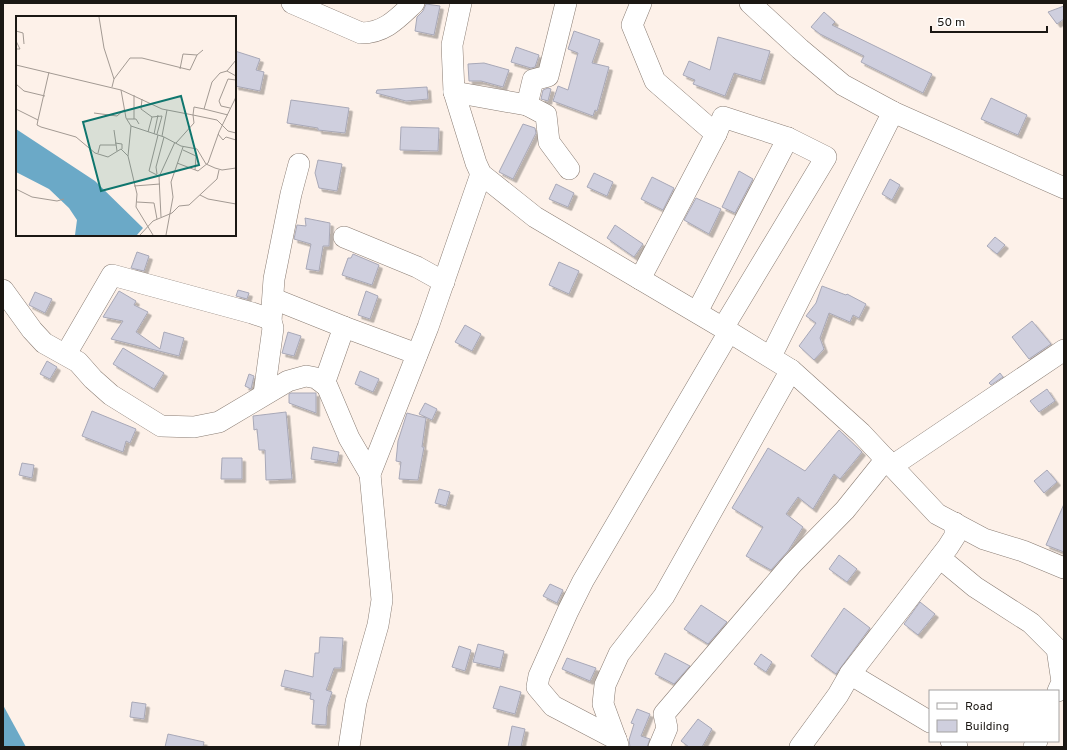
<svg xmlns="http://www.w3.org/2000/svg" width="1067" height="750" viewBox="0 0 1067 750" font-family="Overpass,sans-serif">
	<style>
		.water { fill: #6ba9c7 }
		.building { fill: #cfcfde; stroke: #a8a8b7; filter: url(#shadow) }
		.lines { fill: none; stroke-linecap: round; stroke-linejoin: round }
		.minor-casing { stroke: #8a7d74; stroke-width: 22 }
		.minor { stroke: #fff; stroke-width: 21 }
		.inset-road { fill: none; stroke: #a39a93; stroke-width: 1 }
		.view { fill: #0f766e; fill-opacity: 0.15; stroke: #0f766e; stroke-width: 2 }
		.inset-edge { fill: none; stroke: #1b1713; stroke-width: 2 }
	</style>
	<defs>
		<filter id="shadow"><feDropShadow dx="3.5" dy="3.5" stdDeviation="0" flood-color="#0004"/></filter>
	</defs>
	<rect width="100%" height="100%" fill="#fdf1e9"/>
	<!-- water -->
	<polygon class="water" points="3,705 26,747 3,747"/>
	<!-- building -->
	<g class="building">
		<polygon points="426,4 440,6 434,35 415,31 417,17 423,11"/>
		<polygon points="1064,6 1064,19 1057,24 1048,12"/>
		<polygon points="824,12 835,22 832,25 932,74 923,93 861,62 864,56 820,34 811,27"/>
		<polygon points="574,31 600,40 592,63 609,67 597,111 595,110 593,116 553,101 558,86 568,90 578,53 568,49"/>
		<polygon points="718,37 770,51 761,81 734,73 725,96 693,84 695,80 683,75 689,61 710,70"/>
		<polygon points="516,47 539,55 535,67 531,68 511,62"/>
		<polygon points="235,51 260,59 256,70 264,72 260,91 235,86"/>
		<polygon points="484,63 509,70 503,87 481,81 469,81 468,64"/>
		<polygon points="427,87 428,99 406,101 376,93 377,90"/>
		<polygon points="548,88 551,89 548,101 541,99 543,90"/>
		<polygon points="991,98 1027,115 1018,135 981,119"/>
		<polygon points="291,100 349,108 345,133 318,130 318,128 287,123"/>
		<polygon points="523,124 535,128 536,133 513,179 499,172"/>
		<polygon points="401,127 439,128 438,151 400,150"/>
		<polygon points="318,160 342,164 337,191 319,188 315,173"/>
		<polygon points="739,171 753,179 735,213 722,207"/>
		<polygon points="594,173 613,182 607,196 587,187"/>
		<polygon points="652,177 674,188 663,210 641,199"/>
		<polygon points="890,179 900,185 892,200 882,194"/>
		<polygon points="556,184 574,193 568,207 549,199"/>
		<polygon points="696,198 721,209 709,234 684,220"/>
		<polygon points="305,218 330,223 329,246 323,246 319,271 306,269 311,244 294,239 297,225 306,226"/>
		<polygon points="615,225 643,244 634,257 607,238"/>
		<polygon points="995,237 1005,245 997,254 987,246"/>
		<polygon points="137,252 149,256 144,271 131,268"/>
		<polygon points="353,254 379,265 372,285 342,275 348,258 351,258"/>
		<polygon points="559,262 579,271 569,294 549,285"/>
		<polygon points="822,286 846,295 847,294 866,304 859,318 853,315 850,322 829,313 820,338 824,349 814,360 799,346 816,323 806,316 816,303"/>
		<polygon points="238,290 249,293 247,299 236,296"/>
		<polygon points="119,291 136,301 134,305 148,312 136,332 160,349 164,332 184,338 179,356 111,339 123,321 103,317"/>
		<polygon points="366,291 378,296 370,319 358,315"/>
		<polygon points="35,292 52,299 45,313 29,305"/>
		<polygon points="1032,321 1051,344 1029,359 1012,337"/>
		<polygon points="465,325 481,334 472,351 455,342"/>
		<polygon points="288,332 301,336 294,356 282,353"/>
		<polygon points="123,348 164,373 154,389 113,364"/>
		<polygon points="47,361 57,367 50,379 40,374"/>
		<polygon points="360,371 379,379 373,392 355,384"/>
		<polygon points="1000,373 1003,377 991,385 989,383"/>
		<polygon points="249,374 254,376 251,389 245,386"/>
		<polygon points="1047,389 1055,401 1039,412 1030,401"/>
		<polygon points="291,393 316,393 316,413 289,403 289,394"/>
		<polygon points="425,403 437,409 432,420 419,414"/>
		<polygon points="92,411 136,429 130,443 126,441 123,452 82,436"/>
		<polygon points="286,412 292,479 266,480 265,450 259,450 257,429 254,430 253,416"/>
		<polygon points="407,413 426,418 422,447 424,447 418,480 399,479 401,462 396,461 398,441"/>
		<polygon points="839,430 862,452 840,479 834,474 813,509 798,497 786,514 803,527 788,551 771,570 746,556 763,527 732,508 768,448 805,471"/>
		<polygon points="313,447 339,452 337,463 311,459"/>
		<polygon points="222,458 242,458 242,479 221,479"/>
		<polygon points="22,463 34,465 32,478 19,475"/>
		<polygon points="1047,470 1057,482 1044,493 1034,481"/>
		<polygon points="439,489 450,492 446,506 435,503"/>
		<polygon points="1064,504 1064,552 1046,545"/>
		<polygon points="839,555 857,569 847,582 829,569"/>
		<polygon points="550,584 563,590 557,603 543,596"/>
		<polygon points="920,602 935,614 918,635 904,624"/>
		<polygon points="701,605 727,622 708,644 684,629"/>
		<polygon points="844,608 870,628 836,674 811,656"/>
		<polygon points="320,637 343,638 341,668 334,668 326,690 332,692 327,707 326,725 312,724 314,700 310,699 311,693 281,686 285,670 313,677 315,653 319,653"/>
		<polygon points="478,644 504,651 500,668 473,662"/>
		<polygon points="459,646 471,650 465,671 452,667"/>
		<polygon points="665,653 690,666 674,684 655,674"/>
		<polygon points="761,654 772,662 766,672 754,664"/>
		<polygon points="567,658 596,668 590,681 562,669"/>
		<polygon points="500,686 521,692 515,714 493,708"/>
		<polygon points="132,702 146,704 144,719 130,717"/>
		<polygon points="637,709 650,714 641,736 650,739 647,747 630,747 629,740 634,724 631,723"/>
		<polygon points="698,719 712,729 702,747 689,747 681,741"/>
		<polygon points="512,726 525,729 521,747 508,747"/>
		<polygon points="168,734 204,742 203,747 165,747"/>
	</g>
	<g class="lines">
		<!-- minor casing -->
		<g class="minor-casing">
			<g id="minor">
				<path d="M292 3 361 33C385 33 398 18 414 3"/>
				<polyline points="461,3 452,45 454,92 476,163 481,174 535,217 723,328 791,370 861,433 937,514 984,539 1023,551 1064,568"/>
				<polyline points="750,3 800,49 843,85 893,112 1064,188"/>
				<polyline points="454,92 527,105 546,115 549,142 569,169"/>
				<polyline points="527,105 533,80 548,76 566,3"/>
				<polyline points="716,134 723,117 788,138 826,157 723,328"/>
				<polyline points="344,237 417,267 444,282"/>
				<polyline points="640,279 716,134 655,81 632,25 641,3"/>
				<polyline points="3,290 32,330 44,343 78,362 93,379 111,395 161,426 194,427 219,422 288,381 306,376 316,378 327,386 349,438 370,474"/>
				<polyline points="274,299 344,327 324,384"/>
				<polyline points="697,312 788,138"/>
				<polyline points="344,327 417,354"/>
				<polyline points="66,354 112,275 252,313 267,318 271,321"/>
				<polyline points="771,356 893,112"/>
				<polyline points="264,394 273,328 271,321 274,279 291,194 299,164"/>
				<polyline points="892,466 1064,350"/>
				<polyline points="940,558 975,587 1031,623 1057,649 1062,682 1058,691"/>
				<polyline points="850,674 930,722"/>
				<polyline points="616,739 553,706 537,687 539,676 568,611 583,581 729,332"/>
				<polyline points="951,741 957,747"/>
				<polyline points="618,745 603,704 605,685 619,654 664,596 791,370"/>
				<polyline points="349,747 356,702 378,625 382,600 370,474 428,327 481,174"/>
				<polyline points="659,747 667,728 664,714 792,564 845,510 886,459"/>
				<polyline points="800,747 838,695 850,674 948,547 955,536 955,523"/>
				<polyline points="1034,747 1037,741"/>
			</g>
		</g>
		<!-- minor -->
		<use href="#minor" class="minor"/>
	</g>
	<!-- overview -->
	<g transform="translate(16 16)">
		<rect width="220" height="220" fill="#fdf1e9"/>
		<path d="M0 113 79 165 127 212 121 219H59L61 204 53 192 33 173 0 156Z" fill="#6ba9c7"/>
		<path class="inset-road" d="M83 1 88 32 98 63 96 71M0 15 7 17 8 28M0 25 4 33H0M0 49 105 74 110 102 115 110 148 121 165 130 181 133 190 148 199 152 206 154 220 152M164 53 167 38 181 39M211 55 220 44M98 63 114 42H126L174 54 181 39 187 34M0 68 8 75 29 80M105 74 146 93 177 99 178 91 188 93 196 66 204 57 211 55 220 60M126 83 125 93 136 101 132 116M214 92 205 90 203 85 212 63 220 64M0 93 22 104 21 109 25 111 60 121 79 137 92 141 105 133 112 140M188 93 212 99M78 97 101 100 109 93M136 101 146 100 141 118M111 103H120L123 108M118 103V79M22 104 33 56M115 110 112 140 121 178 120 191 137 219M98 114 101 135M138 118 142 99M202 118 207 124 210 121 220 124M146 120 151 94M99 127 106 128V133M160 127 178 107 177 99 201 104 212 115 220 117M167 134 180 140 179 154M82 137 84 129H100M161 147 182 155 192 147 203 116 220 81M141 158 140 151 148 121M141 159 133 155 142 119M118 170 144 168M0 173 16 181 41 185 48 183M184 179 192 183 220 188M121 186 138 187 141 203M145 201 143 161 159 126M124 219 137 205 156 197 163 190 173 189 201 163 203 154M150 219 157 181 155 166 167 131"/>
		<path class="view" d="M165 80 183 149 85 175 67 106Z"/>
		<rect width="220" height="220" class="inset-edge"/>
	</g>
	<!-- border -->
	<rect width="1067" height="750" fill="none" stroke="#1b1713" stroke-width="8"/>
	<!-- legend -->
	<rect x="929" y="690" width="130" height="52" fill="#ffffff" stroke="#a4a2a1"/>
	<rect x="937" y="703" width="20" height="6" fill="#ffffff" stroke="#a4a2a1"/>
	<text x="965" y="710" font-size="12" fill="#1b1713">Road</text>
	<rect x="937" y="720" width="20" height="12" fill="#cfcfde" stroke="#a4a2a1"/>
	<text x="965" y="730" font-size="12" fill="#1b1713">Building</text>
	<!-- scale -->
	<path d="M931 26v6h116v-6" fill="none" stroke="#1b1713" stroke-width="2"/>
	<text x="937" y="26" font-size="12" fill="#1b1713" stroke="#ffffff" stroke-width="3" paint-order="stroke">50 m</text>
</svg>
